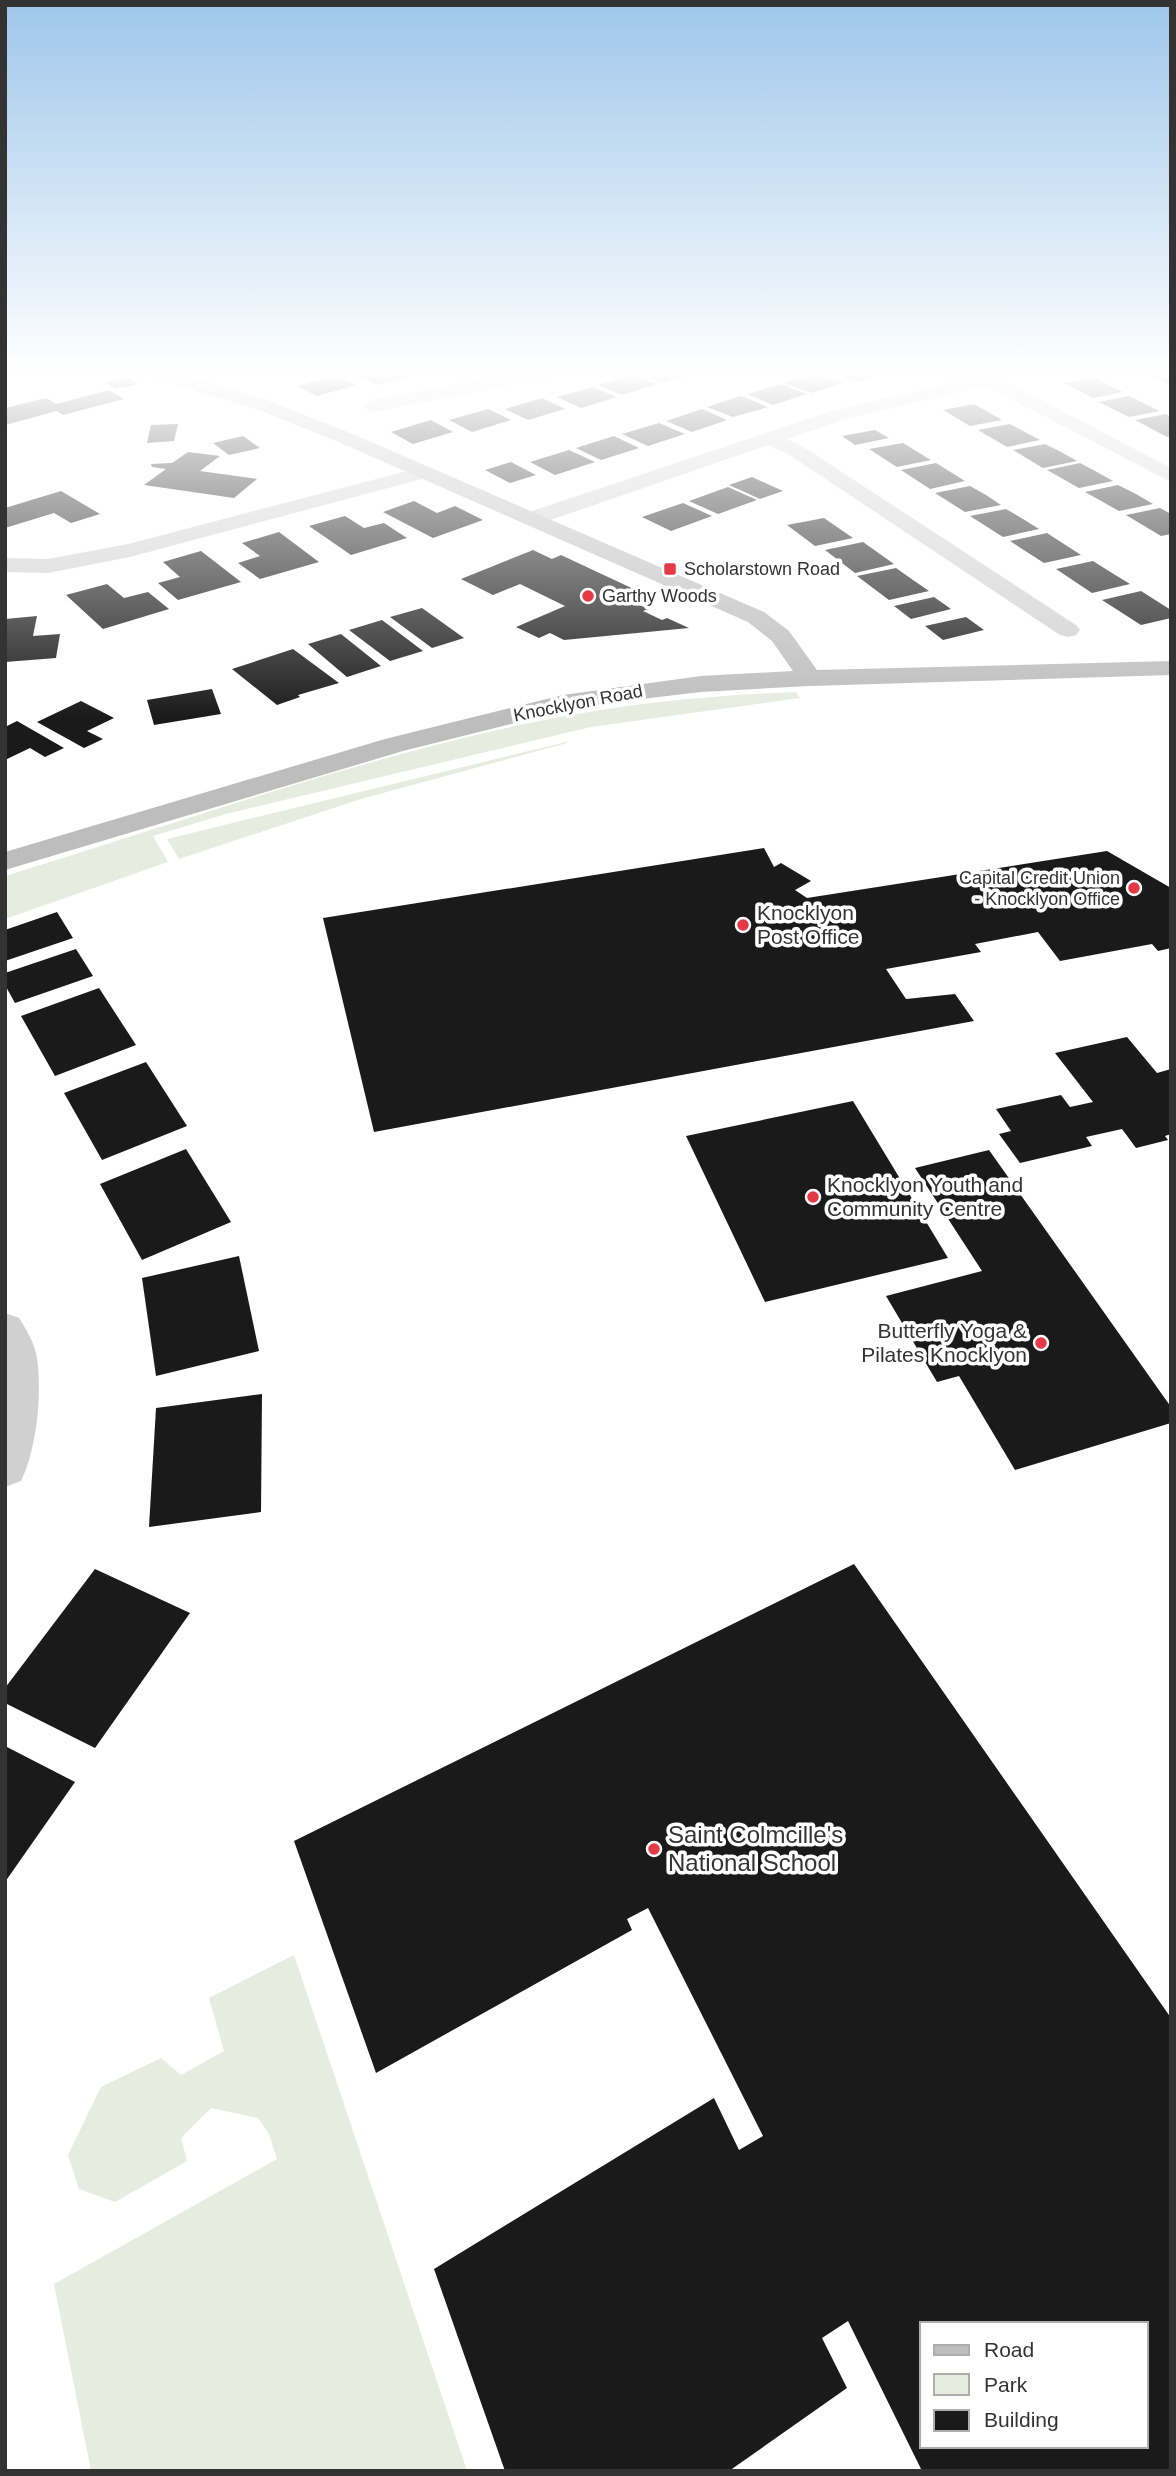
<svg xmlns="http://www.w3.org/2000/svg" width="1176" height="2476" viewBox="0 0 1176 2476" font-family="Helvetica,sans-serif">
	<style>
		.green { fill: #e6ecdf }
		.building { fill: #1a1a1a; fill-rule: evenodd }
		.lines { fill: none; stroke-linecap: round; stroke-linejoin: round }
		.street { fill: #d0d0d0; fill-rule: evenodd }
		.secondary { fill: #bdbdbd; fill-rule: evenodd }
		.poi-dot { fill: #e63946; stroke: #fff; stroke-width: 2.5 }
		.labels { text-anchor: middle; stroke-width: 7; stroke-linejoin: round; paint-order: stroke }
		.far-poi-label { font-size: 18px; fill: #333; stroke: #fff; text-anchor: start }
		.far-street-label { font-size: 18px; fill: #333; stroke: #fff }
		.poi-label { font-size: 21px; fill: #333; stroke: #fff; text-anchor: start }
		.near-poi-label { font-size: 24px; fill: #333; stroke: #fff; text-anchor: start }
	</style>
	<rect width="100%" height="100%" fill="#fff"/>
	<!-- green -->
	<g class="green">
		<path d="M796 692 800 698 591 727 226 814 153 836 168 862 5 919V876C185 821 364 756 549 719 630 703 712 695 796 692Z"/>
		<polygon points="566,742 567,743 361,799 179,859 167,839"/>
		<polygon points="294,1955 467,2471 91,2471 54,2284 277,2159 269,2134 258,2118 211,2108 181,2138 187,2161 115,2202 79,2189 68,2155 101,2087 161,2058 181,2075 224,2051 209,1998"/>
	</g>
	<!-- building -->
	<g class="building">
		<polygon points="371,371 407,371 415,375 377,385 356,375"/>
		<polygon points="643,371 698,371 698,372 662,383 638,373"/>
		<polygon points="830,371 887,371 887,372 857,382"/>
		<polygon points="1157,371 1171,371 1171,385 1146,373"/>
		<polygon points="817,373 843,383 811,393 784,383"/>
		<polygon points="633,374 657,384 622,395 598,385"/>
		<polygon points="337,375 356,385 317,396 297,386"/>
		<polygon points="127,377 138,384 116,389 105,383"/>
		<polygon points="1094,377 1109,385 1123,392 1093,398 1064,383"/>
		<polygon points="781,384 807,394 773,405 747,394"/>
		<polygon points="593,387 617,397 581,408 557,397"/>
		<polygon points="109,390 124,399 63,415 57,411 5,425 5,408 46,398 56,404"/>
		<polygon points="741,396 768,407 733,417 707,407"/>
		<polygon points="1129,396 1145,404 1160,411 1129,417 1099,402"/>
		<polygon points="542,398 565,409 528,420 505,409"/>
		<polygon points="974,404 1002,420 970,426 943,410"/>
		<polygon points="488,409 511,420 472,432 449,420"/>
		<polygon points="702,409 727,420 692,432 666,421"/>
		<polygon points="1166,414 1171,417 1171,436 1167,437 1135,420"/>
		<polygon points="431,420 453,432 413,444 391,432"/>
		<polygon points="659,423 685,434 648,446 622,434"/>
		<polygon points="178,424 174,441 147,443 151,425"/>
		<polygon points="1010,424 1040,440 1007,447 978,430"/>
		<polygon points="875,430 889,438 855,445 842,436"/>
		<polygon points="243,436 260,448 229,455 213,443"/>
		<polygon points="614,436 639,448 601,460 576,448"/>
		<polygon points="903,443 931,460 897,467 869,449"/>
		<polygon points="1045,444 1061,452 1077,461 1043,468 1013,450"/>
		<polygon points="569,450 595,462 555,475 530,462"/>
		<polygon points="188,452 220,456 200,471 257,479 234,498 144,485 166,469 152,467 151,464 172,463"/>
		<polygon points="511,462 536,475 510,483 485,470"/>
		<polygon points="936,463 965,481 930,489 901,470"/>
		<polygon points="1080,463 1097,472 1113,481 1079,488 1047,470"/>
		<polygon points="752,477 783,491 760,499 729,485"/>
		<polygon points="1118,485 1136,494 1153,504 1119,511 1085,492"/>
		<polygon points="970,486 986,495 1001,505 965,512 935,493"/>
		<polygon points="728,487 757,500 718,514 689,501"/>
		<polygon points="61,491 100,514 71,523 54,513 5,528 5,508"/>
		<polygon points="414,501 437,513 455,506 483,520 433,538 383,512"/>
		<polygon points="683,503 712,516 671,531 642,517"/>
		<polygon points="1160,508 1171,514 1171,534 1161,536 1126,515"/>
		<polygon points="1006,509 1023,519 1039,529 1003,537 970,516"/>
		<polygon points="345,516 364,528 384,523 407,538 351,555 309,526"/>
		<polygon points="824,518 853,538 815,546 787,525"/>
		<polygon points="279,532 319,562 260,579 238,563 260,556 242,543"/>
		<polygon points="1047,533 1081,555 1044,563 1010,541"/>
		<polygon points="863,542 894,564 855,573 825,550"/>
		<polygon points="533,550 552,559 561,555 640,592 625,598 648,609 643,611 662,620 667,618 689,628 564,640 550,633 539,638 516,627 565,606 520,584 493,595 461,579"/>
		<polygon points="201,551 241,582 178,600 158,583 180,577 163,562"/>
		<polygon points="1093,561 1112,573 1130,584 1092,593 1056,569"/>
		<polygon points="896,568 913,580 929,591 889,600 857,576"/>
		<polygon points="107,584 124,598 148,592 169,609 103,629 66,595"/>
		<polygon points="1141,591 1171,610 1171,618 1141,625 1102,600"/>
		<polygon points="934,597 951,609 911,619 894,606"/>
		<polygon points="422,608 464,638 432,648 390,617"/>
		<polygon points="37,616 33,636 60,634 56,658 5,662 5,619"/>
		<polygon points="966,617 984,630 943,640 925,626"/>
		<polygon points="382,620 423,651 390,661 349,630"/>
		<polygon points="341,634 381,666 347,677 308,644"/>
		<polygon points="293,649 339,683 298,695 300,697 277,705 232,669"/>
		<polygon points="212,689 221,714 154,725 147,700"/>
		<polygon points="81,701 114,718 87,731 103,739 84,748 37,722"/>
		<polygon points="17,721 64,748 45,757 30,748 5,760 5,727"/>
		<polygon points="764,848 774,867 781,863 811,881 795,890 807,898 1107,851 1171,888 1171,948 1158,951 1152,944 1060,961 1038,932 975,944 981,952 886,969 906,999 955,994 974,1021 374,1132 323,918"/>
		<polygon points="57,912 73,938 5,961 5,930"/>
		<polygon points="76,949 93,976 15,1003 5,985 5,973"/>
		<polygon points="99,988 136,1045 55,1076 21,1016"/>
		<polygon points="1127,1037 1157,1073 1171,1069 1171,1134 1165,1136 1168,1140 1136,1148 1122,1129 1086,1137 1092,1146 1020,1163 999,1134 1011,1131 996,1109 1061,1095 1070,1107 1093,1102 1055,1053"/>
		<polygon points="146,1062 187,1126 102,1160 64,1093"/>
		<polygon points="853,1101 948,1258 765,1302 686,1136"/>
		<polygon points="186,1149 231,1222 142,1260 100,1184"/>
		<polygon points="989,1150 1171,1407 1171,1423 1015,1470 959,1376 937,1382 886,1296 982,1271 915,1168"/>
		<polygon points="239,1256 259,1351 156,1376 142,1278"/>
		<polygon points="262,1394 261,1512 149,1527 156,1408"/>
		<path d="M854 1564 1171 2018V2471H922L848 2321 822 2338 847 2388 729 2471H505L434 2269 714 2098 739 2150 763 2136 648 1908 627 1919 632 1930 376 2073 294 1841ZM922 2324H1146V2446H922Z"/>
		<polygon points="95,1569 190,1613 95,1748 5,1703 5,1688"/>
		<polygon points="5,1746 75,1782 5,1882"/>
	</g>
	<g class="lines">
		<!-- street -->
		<g class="street">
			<polygon points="527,371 567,371 558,376 372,412 363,406 372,400"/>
			<polygon points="963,371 986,371 1171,468 1171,482 986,386 845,419 787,439 802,446 1076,625 1080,630 1076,635 1068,637 1060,635 788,454 768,445 539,524 523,524 520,519 523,514 832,411 972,378"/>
			<polygon points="426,466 433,468 436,472 433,476 130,557 48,573 5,572 5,558 48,559 128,544"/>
			<path d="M5 1313 19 1318C26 1329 35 1344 37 1358 42 1395 37 1447 21 1481L5 1487Z"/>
		</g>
		<!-- secondary -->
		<polygon class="secondary" points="140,371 169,371 264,399 348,432 764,612 789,631 817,670 1171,661 1171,675 809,686 701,692 616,702 563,711 403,751 5,870 5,852 385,739 563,695 701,676 793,671 772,641 748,622 334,440 250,407 143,375"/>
	</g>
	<!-- sky -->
	<linearGradient id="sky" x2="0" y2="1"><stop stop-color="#9ec6ea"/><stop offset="0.52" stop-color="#fff"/><stop offset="1" stop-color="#fff" stop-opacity="0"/></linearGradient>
	<rect width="1176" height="718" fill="url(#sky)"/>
	<!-- markers -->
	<g class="poi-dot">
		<rect x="663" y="562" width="14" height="14" rx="3.5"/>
		<circle cx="588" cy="596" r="7"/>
		<circle cx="1134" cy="888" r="7"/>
		<circle cx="743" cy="925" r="7"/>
		<circle cx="813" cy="1197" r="7"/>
		<circle cx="1041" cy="1343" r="7"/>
		<circle cx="654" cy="1849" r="7"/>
	</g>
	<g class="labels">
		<!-- far-poi labels -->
		<g class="far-poi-label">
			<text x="684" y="575">Scholarstown Road</text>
			<text x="602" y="602">Garthy Woods</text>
			<text x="1120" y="884" text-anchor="end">Capital Credit Union<tspan x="1120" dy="21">- Knocklyon Office</tspan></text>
		</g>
		<!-- far-street labels -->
		<g class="far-street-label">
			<text transform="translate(578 703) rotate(-11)" y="6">Knocklyon Road</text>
		</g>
		<!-- poi labels -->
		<g class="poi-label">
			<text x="757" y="920">Knocklyon<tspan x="757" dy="24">Post Office</tspan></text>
			<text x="827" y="1192">Knocklyon Youth and<tspan x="827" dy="24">Community Centre</tspan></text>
			<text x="1027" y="1338" text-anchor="end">Butterfly Yoga &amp;<tspan x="1027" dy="24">Pilates Knocklyon</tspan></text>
		</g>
		<!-- near-poi labels -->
		<g class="near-poi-label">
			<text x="668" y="1843">Saint Colmcille's<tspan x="668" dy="28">National School</tspan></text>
		</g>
	</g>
	<!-- border -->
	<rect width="1176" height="2476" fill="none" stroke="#333333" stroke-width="14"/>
	<!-- legend -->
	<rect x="920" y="2322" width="228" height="126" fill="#ffffff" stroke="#adadad" stroke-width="2"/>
	<rect x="934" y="2345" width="35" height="10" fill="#bdbdbd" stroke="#adadad" stroke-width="2"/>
	<text x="984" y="2357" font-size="21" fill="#333333">Road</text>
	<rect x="934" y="2374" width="35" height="21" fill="#e6ecdf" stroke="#adadad" stroke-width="2"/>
	<text x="984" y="2392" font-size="21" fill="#333333">Park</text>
	<rect x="934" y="2410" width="35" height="21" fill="#1a1a1a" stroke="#adadad" stroke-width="2"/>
	<text x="984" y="2427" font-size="21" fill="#333333">Building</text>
</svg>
